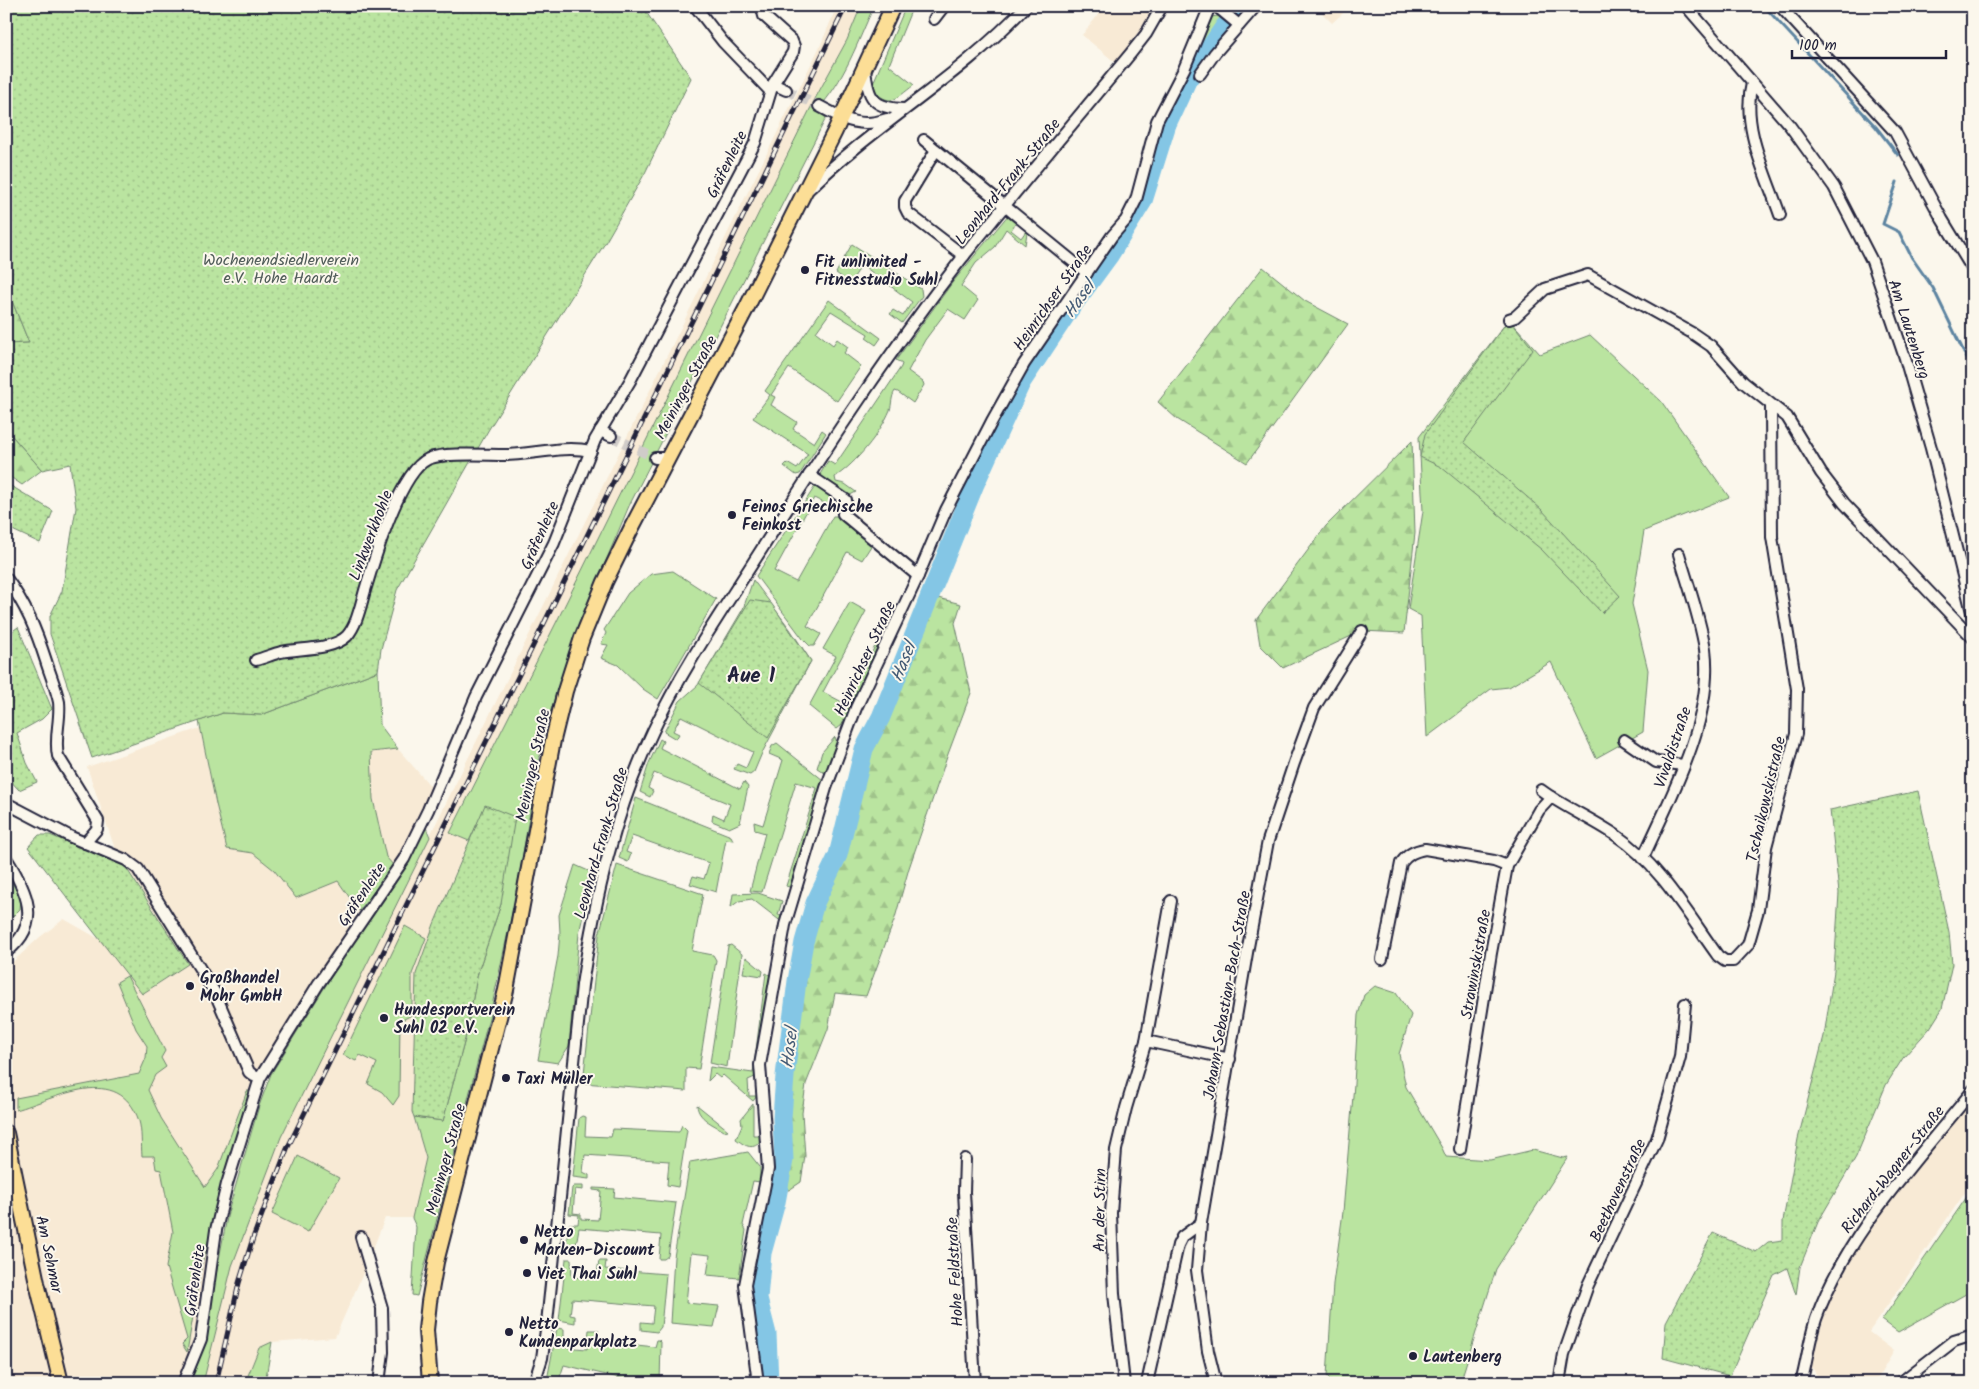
<svg xmlns="http://www.w3.org/2000/svg" width="1979" height="1389" viewBox="0 0 1979 1389" font-family="Kalam,sans-serif">
	<style>
		.built { fill: #f8ead5 }
		.grass { fill: #bae4a0; stroke: #6e836e }
		.forest { fill: url(#forest-firs); stroke: #6e836e }
		.park { fill: url(#park-dots); stroke: #6e836e }
		.lines { fill: none; stroke-linecap: round; stroke-linejoin: round }
		.stream { stroke: #5d84a1; stroke-width: 3 }
		.river { stroke: #84c6e5; stroke-width: 19 }
		.minor-tunnel { stroke: #d0ccc9; stroke-width: 10; stroke-dasharray: 10 5; stroke-linecap: butt }
		.minor-casing { stroke: #22223b; stroke-width: 14 }
		.major-casing { stroke: #22223b; stroke-width: 18 }
		.minor { stroke: #fbf7ec; stroke-width: 10 }
		.major { stroke: #fcde96; stroke-width: 14 }
		.rail-casing { stroke: #22223b; stroke-width: 5 }
		.rail { stroke: #fbf7ec; stroke-width: 3; stroke-dasharray: 9; stroke-linecap: butt }
		.poi-dot { fill: #22223b; stroke: #fbf7ec; stroke-width: 2 }
		.labels { text-anchor: middle; stroke-width: 4; stroke-linejoin: round; paint-order: stroke }
		.street-label { font-size: 16px; fill: #22223b; stroke: #fbf7ec }
		.park-label { font-size: 16px; fill: #505c59; stroke: #fbf7ec }
		.poi-label { font-size: 16px; font-weight: bold; fill: #22223b; stroke: #fbf7ec; text-anchor: start }
		.water-label { font-size: 18px; font-style: italic; fill: #445b76; stroke: #fbf7ec }
		.district-label { font-size: 21px; font-weight: bold; fill: #22223b; stroke: #fbf7ec }
	</style>
	<defs>
		<pattern id="forest-firs" width="22" height="20" patternUnits="userSpaceOnUse" patternTransform="scale(1.25)"><rect width="22" height="20" fill="#bae4a0"/><path d="M5 1l3.5 6h-7zM16 11l3.5 6h-7z" fill="#a0c38b"/></pattern>
		<pattern id="park-dots" width="8" height="8" patternUnits="userSpaceOnUse" patternTransform="scale(1.25)"><rect width="8" height="8" fill="#bae4a0"/><path d="M2 2h.1M6 6h.1" fill="none" stroke="#a0c38b" stroke-width="1.8" stroke-linecap="round"/></pattern>
	</defs>
	<rect width="100%" height="100%" fill="#fbf7ec"/>
	<filter id="ink" filterUnits="userSpaceOnUse"><feTurbulence type="fractalNoise" baseFrequency=".02" numOctaves="2"/><feDisplacementMap in="SourceGraphic" scale="10" xChannelSelector="R" yChannelSelector="G"/><feConvolveMatrix kernelMatrix="1 2 1 2 8 2 1 2 1" color-interpolation-filters="sRGB"/></filter>
	<g filter="url(#ink)">
		<!-- built -->
		<g class="built">
			<polygon points="837,6 861,6 847,40 816,97 556,623 450,832 469,841 434,924 412,1112 426,1158 412,1218 385,1218 365,1269 335,1337 272,1342 259,1348 245,1383 203,1383 232,1266 281,1137 821,44"/>
			<polygon points="1091,6 1155,6 1143,30 1116,63 1082,35 1099,14"/>
			<polygon points="1315,6 1351,6 1332,23"/>
			<polygon points="200,728 216,804 227,849 253,853 274,870 296,898 338,881 359,911 261,1069 228,1162 192,1343 177,1383 6,1383 6,1110 14,1108 6,1065 6,968 40,937 64,919 101,940 142,994 188,964 115,849 87,767"/>
			<polygon points="398,749 433,789 404,851 394,866 386,857 373,799 371,752"/>
			<polygon points="1973,1095 1973,1181 1869,1332 1894,1351 1875,1383 1834,1383 1816,1374 1810,1364 1825,1314 1841,1271 1864,1231"/>
		</g>
		<!-- grass -->
		<g class="grass">
			<path d="M861 6H874C858 41 844 82 817 110L826 118 629 506 575 634 543 735 516 895 491 1010 417 1296 412 1295 416 1227 412 1218 426 1158 414 1117 443 1121 465 1039 478 972 501 904 486 805 469 841 450 833 556 623 816 97 847 40Z"/>
			<path d="M906 6H913L889 65 914 85C894 100 891 108 871 88Z"/>
			<polygon points="1218,16 1222,19 1191,62 1206,21 1211,17"/>
			<path d="M1009 214 1017 221 1011 230 1021 238 1026 231 1027 233 1025 245 1006 229 995 247 976 263 961 286 978 300 965 320 948 309 925 340 908 371 923 382 924 385 913 403 898 392 895 391C891 397 892 404 890 410 880 434 856 463 835 477L836 482 845 484 856 492 850 495H845L819 476 828 461 835 465 901 367 902 364 896 360 952 283Z"/>
			<polygon points="852,244 921,289 922,296 902,323 890,314 893,310 903,316 912,302 862,265 850,283 836,273"/>
			<polygon points="829,300 881,338 876,345 866,338 868,334 831,311 816,332 833,345 837,339 848,347 844,353 861,366 837,401 789,368 771,395 775,397 771,405 797,422 793,429 814,443 822,430 826,433 800,474 796,475 784,466 787,463 797,469 808,454 753,418 770,395 765,391"/>
			<polygon points="1509,319 1540,354 1590,335 1661,401 1729,497 1644,531 1632,604 1648,670 1643,732 1596,758 1551,662 1509,687 1491,689 1427,737 1421,616 1408,609 1423,511 1419,437"/>
			<polygon points="816,485 832,498 830,506 814,498 774,571 796,582 833,516 839,516 871,541 871,546 862,560 847,552 807,626 821,634 814,646 810,646 803,639 756,576"/>
			<polygon points="673,571 716,599 658,699 643,689 618,665 601,658 608,645 601,644 606,633 604,630 628,593 651,574"/>
			<polygon points="753,580 790,629 811,661 762,753 754,772 750,775 734,769 737,764 746,768 753,752 681,716 673,731 679,734 676,739 664,732 680,701 698,685 743,609"/>
			<polygon points="850,602 866,611 823,692 844,703 890,619 842,725 837,729 809,706 836,656 823,649"/>
			<polygon points="378,671 380,725 398,749 371,752 373,799 386,857 394,866 359,911 338,881 296,898 274,870 253,853 227,849 216,804 199,721 223,713 261,715"/>
			<path d="M835 737C840 747 834 766 825 773L817 768 822 752Z"/>
			<polygon points="660,739 663,741 660,748 740,789 744,782 748,787 740,823 729,828 712,821 713,814 724,819 730,804 654,773 648,788 653,791 650,797 640,792 649,763"/>
			<polygon points="777,743 823,780 824,787 792,888 786,886 817,788 796,782 762,892 750,891 765,833 755,830 754,822 763,825 783,760 769,754 772,746"/>
			<polygon points="636,798 731,836 733,840 726,839 716,892 690,884 693,876 704,879 709,863 632,836 626,852 631,854 628,862 619,858"/>
			<polygon points="425,825 430,837 281,1137 232,1266 203,1383 186,1383 204,1338 228,1212 259,1106 271,1074"/>
			<polygon points="575,865 593,873 579,933 569,1046 558,1063 538,1060 558,956 560,933 559,915"/>
			<polygon points="617,865 703,894 692,951 713,955 716,960 699,1069 686,1068 686,1091 583,1083 599,935"/>
			<polygon points="6,871 21,900 20,909 6,923"/>
			<polygon points="758,893 782,901 778,915 785,916 783,923 752,899 739,901 731,907 733,894"/>
			<polygon points="405,926 426,938 412,974 412,1015 400,1021 399,1096 393,1105 382,1092 368,1084 377,1063 360,1055 356,1061 343,1055"/>
			<polygon points="731,945 742,954 727,1067 710,1063 728,946"/>
			<polygon points="746,957 763,971 762,976 743,973"/>
			<polygon points="766,973 773,977 757,1076 748,1080 749,1096 757,1096 753,1101 723,1075 720,1078 715,1074 708,1081 710,1067 753,1073"/>
			<path d="M127 976 165 1051 161 1058 166 1067 155 1075 148 1090 161 1118 205 1187 218 1169 247 1091H254L220 1198 202 1263 187 1352 182 1344 187 1339 166 1267 173 1232 161 1170 156 1169 154 1156H142C141 1145 142 1131 139 1121 119 1062 55 1099 16 1110V1098L139 1074 146 1058 147 1046 136 1029 117 982Z"/>
			<polygon points="1375,986 1396,993 1411,1015 1399,1054 1406,1087 1442,1148 1446,1157 1490,1160 1533,1150 1563,1158 1568,1157 1496,1269 1460,1383 1334,1383 1327,1376 1333,1284 1343,1212 1354,1084 1358,1015 1364,995"/>
			<path d="M753 1104V1135H761L760 1142C752 1151 744 1145 736 1139L742 1125 741 1119Z"/>
			<path d="M697 1105 728 1130 724 1131C713 1124 698 1119 697 1105Z"/>
			<polygon points="582,1116 586,1117 585,1136 611,1137 613,1129 679,1132 682,1125 687,1130 678,1187 667,1185 669,1161 585,1155 583,1172 589,1175 589,1179 573,1177 579,1118"/>
			<polygon points="748,1152 760,1167 760,1182 753,1181 743,1225 746,1230 739,1278 707,1275 710,1255 691,1253 686,1303 719,1306 714,1327 670,1323 674,1257 690,1162"/>
			<polygon points="298,1156 339,1178 308,1232 272,1214"/>
			<polygon points="574,1186 583,1186 583,1190 575,1189 573,1213 581,1214 581,1219 598,1220 601,1191 593,1190 593,1188 615,1189 614,1197 676,1203 668,1256 664,1259 659,1259 661,1235 579,1228 576,1245 583,1246 582,1251 568,1250 569,1245 566,1244 569,1224 578,1224 579,1215 569,1214 572,1188"/>
			<polygon points="1973,1188 1973,1290 1898,1332 1882,1320"/>
			<polygon points="566,1259 571,1259 572,1277 596,1279 599,1261 606,1261 605,1269 666,1274 661,1327 657,1332 641,1330 641,1322 652,1323 654,1306 572,1299 570,1315 575,1316 575,1323 559,1320"/>
			<polygon points="557,1328 564,1329 564,1347 587,1349 589,1330 598,1330 600,1341 655,1347 657,1340 659,1340 661,1342 660,1383 632,1383 632,1381 564,1365 558,1383 547,1380"/>
			<polygon points="272,1342 265,1383 245,1383 259,1348"/>
		</g>
		<!-- forest -->
		<g class="forest">
			<polygon points="1263,267 1305,301 1348,324 1247,463 1177,419 1158,402"/>
			<polygon points="6,286 29,343 6,344"/>
			<polygon points="6,429 42,470 22,485 6,474"/>
			<polygon points="1412,441 1415,533 1404,633 1362,631 1283,668 1260,645 1256,620 1326,526"/>
			<polygon points="930,596 961,604 955,623 971,693 948,754 909,868 895,918 866,996 835,993 828,1029 806,1084 802,1113 805,1156 801,1182 789,1190 778,1189 784,1160 782,1118 785,1076 797,981 804,942 815,903 838,855 864,749 881,717"/>
		</g>
		<!-- park -->
		<g class="park">
			<polygon points="6,6 642,6 691,78 645,173 605,243 489,429 397,590 381,649 378,671 261,715 223,713 92,758 50,634 50,616 62,591 76,508 70,464 42,470 6,429 6,344 29,343 6,286"/>
			<polygon points="1509,319 1533,349 1464,442 1542,510 1620,596 1602,613 1542,550 1441,467 1420,457 1425,434"/>
			<polygon points="6,483 53,511 40,543 6,527"/>
			<polygon points="750,600 771,603 811,661 768,738 699,683"/>
			<polygon points="18,627 52,709 42,719 17,733 27,763 37,782 19,790 6,776 6,636"/>
			<polygon points="1918,791 1949,932 1952,964 1942,1009 1930,1028 1903,1058 1886,1085 1856,1157 1818,1222 1800,1267 1796,1295 1787,1268 1774,1275 1730,1376 1663,1358 1666,1322 1713,1233 1756,1252 1768,1242 1783,1240 1783,1221 1798,1139 1824,1036 1834,971 1839,893 1830,810"/>
			<polygon points="485,805 515,817 501,904 478,972 465,1039 443,1121 414,1117 412,1112 416,974 434,924"/>
			<polygon points="39,835 50,835 125,866 188,964 142,994 28,847"/>
		</g>
		<g class="lines">
			<!-- stream -->
			<g class="stream">
				<polyline points="1764,6 1876,127 1898,155"/>
				<polyline points="1897,182 1883,224 1899,232 1912,258 1933,288 1973,371"/>
			</g>
			<!-- river -->
			<polyline class="river" points="769,1383 767,1334 758,1299 762,1253 776,1202 784,1160 782,1118 785,1076 797,981 804,942 815,903 838,855 864,749 881,717 975,484 1021,383 1068,312 1109,256 1143,201 1167,124 1187,81 1224,27 1243,6"/>
			<!-- minor-tunnel -->
			<g class="minor-tunnel">
				<polyline points="786,90 819,106"/>
				<polyline points="611,436 655,458"/>
			</g>
			<!-- minor casing -->
			<g class="minor-casing">
				<g id="minor">
					<polyline points="695,6 723,42 770,91"/>
					<polyline points="765,6 763,12 764,16 792,41 794,46 793,52 773,84"/>
					<polyline points="1216,6 1239,25"/>
					<polyline points="1686,6 1790,126 1834,187 1872,261 1905,358 1931,448 1973,616"/>
					<polyline points="1780,6 1895,132 1942,219 1973,270"/>
					<polyline points="934,19 944,6"/>
					<path d="M865 69C868 99 873 108 904 109"/>
					<polyline points="1200,74 1215,53 1256,6"/>
					<path d="M1752 83C1741 127 1766 174 1780 215"/>
					<path d="M819 106C844 119 859 129 887 119"/>
					<polyline points="924,140 1087,273"/>
					<polyline points="936,150 905,201 905,207 908,213 964,256"/>
					<path d="M809 189C877 123 961 76 1026 6"/>
					<polyline points="1509,319 1515,317 1545,289 1588,275 1692,333 1711,346 1743,382 1787,417 1821,473 1844,503 1973,638"/>
					<polyline points="600,431 611,436"/>
					<polyline points="655,458 667,458"/>
					<polyline points="809,475 846,500 843,514 918,576"/>
					<path d="M6 578C26 605 36 630 46 661 50 674 56 688 59 702 61 720 54 738 58 756L98 821 97 829 85 843"/>
					<path d="M256 660C264 658 273 654 281 652 300 648 333 650 347 636 358 623 361 603 366 587 375 557 400 472 428 459 444 452 485 455 504 455 533 455 561 445 591 451"/>
					<polyline points="1624,740 1656,762 1684,765"/>
					<path d="M1541 790C1565 808 1593 819 1617 836 1659 864 1689 916 1718 956L1725 961H1733L1748 945 1758 910 1766 847 1796 734 1797 689 1772 537 1771 406"/>
					<polyline points="6,803 71,837 126,860 138,869 215,993 249,1072 254,1076 260,1078"/>
					<path d="M6 858C26 889 44 924 6 952"/>
					<path d="M1643 858C1671 796 1714 719 1705 649 1700 617 1688 585 1679 554"/>
					<path d="M1382 959 1401 863C1408 854 1414 851 1425 849L1494 861 1507 866"/>
					<polyline points="1146,1041 1230,1059"/>
					<polyline points="1460,1149 1491,953 1507,866 1539,810 1551,797"/>
					<polyline points="965,1159 964,1192 975,1383"/>
					<polyline points="361,1237 382,1308 383,1352 379,1383"/>
					<polyline points="183,1383 201,1339 216,1230 227,1184 260,1078 319,983 404,859 428,810 476,697 554,543 595,440 630,381 755,143 773,84 786,90"/>
					<path d="M534 1383 542 1358 547 1323 582 985C595 898 615 811 653 731 683 667 725 607 763 547 826 448 891 349 963 257 1018 188 1075 121 1131 53L1146 34 1162 6"/>
					<polyline points="758,1383 745,1285 768,1169 760,1065 785,925 826,788 856,708 918,576 946,510 992,421 1024,364 1112,236 1126,220 1136,200 1157,121 1184,69 1210,6"/>
					<polyline points="1124,1383 1114,1294 1111,1213 1116,1150 1126,1108 1146,1041 1171,901"/>
					<polyline points="1147,1383 1178,1245 1182,1237 1201,1223"/>
					<polyline points="1216,1383 1208,1351 1197,1270 1201,1223 1248,947 1268,841 1294,763 1314,708 1362,631"/>
					<polyline points="1559,1383 1564,1354 1588,1285 1657,1139 1680,1057 1685,1004"/>
					<path d="M1801 1383C1807 1362 1809 1340 1816 1319 1845 1235 1917 1160 1973 1090"/>
					<polyline points="1900,1383 1954,1341 1973,1335"/>
				</g>
			</g>
			<!-- major casing -->
			<g class="major-casing">
				<g id="major">
					<polyline points="6,1133 37,1283 61,1383"/>
					<polyline points="430,1383 426,1330 429,1302 436,1262 506,990 553,740 565,691 582,638 605,582 631,529 747,307 835,131 893,6"/>
				</g>
			</g>
			<!-- minor -->
			<use href="#minor" class="minor"/>
			<!-- major -->
			<use href="#major" class="major"/>
			<!-- rail casing -->
			<g class="rail-casing">
				<polyline id="rail" points="216,1383 239,1283 253,1238 287,1149 846,6"/>
			</g>
			<!-- rail -->
			<use href="#rail" class="rail"/>
		</g>
	</g>
	<!-- markers -->
	<g class="poi-dot">
		<circle cx="805" cy="270" r="5"/>
		<circle cx="732" cy="515" r="5"/>
		<circle cx="190" cy="986" r="5"/>
		<circle cx="384" cy="1018" r="5"/>
		<circle cx="506" cy="1078" r="5"/>
		<circle cx="524" cy="1240" r="5"/>
		<circle cx="527" cy="1273" r="5"/>
		<circle cx="509" cy="1332" r="5"/>
		<circle cx="1413" cy="1356" r="5"/>
	</g>
	<g class="labels">
		<!-- street labels -->
		<g class="street-label">
			<text transform="translate(726 164) rotate(-64)" y="6">Gräfenleite</text>
			<text transform="translate(1007 181) rotate(-51)" y="6">Leonhard-Frank-Straße</text>
			<text transform="translate(1052 297) rotate(-55)" y="6">Heinrichser Straße</text>
			<text transform="translate(1910 329) rotate(72)" y="6">Am Lautenberg</text>
			<text transform="translate(685 387) rotate(-62)" y="6">Meininger Straße</text>
			<text transform="translate(370 535) rotate(-69)" y="6">Linkwerkhohle</text>
			<text transform="translate(539 535) rotate(-66)" y="6">Gräfenleite</text>
			<text transform="translate(864 658) rotate(-65)" y="6">Heinrichser Straße</text>
			<text transform="translate(1672 747) rotate(-71)" y="6">Vivaldistraße</text>
			<text transform="translate(532 765) rotate(-78)" y="6">Meininger Straße</text>
			<text transform="translate(1765 799) rotate(-77)" y="6">Tschaikowskistraße</text>
			<text transform="translate(600 843) rotate(-74)" y="6">Leonhard-Frank-Straße</text>
			<text transform="translate(361 894) rotate(-56)" y="6">Gräfenleite</text>
			<text transform="translate(1475 964) rotate(-80)" y="6">Strawinskistraße</text>
			<text transform="translate(1226 995) rotate(-80)" y="6">Johann-Sebastian-Bach-Straße</text>
			<text transform="translate(445 1159) rotate(-75)" y="6">Meininger Straße</text>
			<text transform="translate(1892 1169) rotate(-52)" y="6">Richard-Wagner-Straße</text>
			<text transform="translate(1617 1190) rotate(-65)" y="6">Beethovenstraße</text>
			<text transform="translate(1099 1210) rotate(-89)" y="6">An der Stirn</text>
			<text transform="translate(50 1254) rotate(78)" y="6">Am Sehmar</text>
			<text transform="translate(954 1272) rotate(-93)" y="6">Hohe Feldstraße</text>
			<text transform="translate(194 1280) rotate(-82)" y="6">Gräfenleite</text>
		</g>
		<!-- park labels -->
		<g class="park-label">
			<text x="281" y="265">Wochenendsiedlerverein<tspan x="281" dy="18">e.V. Hohe Haardt</tspan></text>
		</g>
		<!-- poi labels -->
		<g class="poi-label">
			<text x="815" y="267">Fit unlimited -<tspan x="815" dy="18">Fitnesstudio Suhl</tspan></text>
			<text x="742" y="512">Feinos Griechische<tspan x="742" dy="18">Feinkost</tspan></text>
			<text x="200" y="983">Großhandel<tspan x="200" dy="18">Mohr GmbH</tspan></text>
			<text x="394" y="1015">Hundesportverein<tspan x="394" dy="18">Suhl 02 e.V.</tspan></text>
			<text x="516" y="1084">Taxi Müller</text>
			<text x="534" y="1237">Netto<tspan x="534" dy="18">Marken-Discount</tspan></text>
			<text x="537" y="1279">Viet Thai Suhl</text>
			<text x="519" y="1329">Netto<tspan x="519" dy="18">Kundenparkplatz</tspan></text>
			<text x="1423" y="1362">Lautenberg</text>
		</g>
		<!-- water labels -->
		<g class="water-label">
			<text transform="translate(1079 299) rotate(-55)" y="6">Hasel</text>
			<text transform="translate(903 662) rotate(-68)" y="6">Hasel</text>
			<text transform="translate(789 1048) rotate(-83)" y="6">Hasel</text>
		</g>
		<!-- district labels -->
		<g class="district-label">
			<text x="751" y="682">Aue 1</text>
		</g>
	</g>
	<!-- margin -->
	<rect width="1979" height="1389" fill="none" stroke="#fbf7ec" stroke-width="25"/>
	<rect x="12" y="12" width="1954" height="1364" fill="none" stroke="#22223b" stroke-width="2" filter="url(#ink)"/>
	<!-- scale -->
	<path d="M1792 50v8h154v-8" fill="none" stroke="#22223b" stroke-width="2.5"/>
	<text x="1799" y="50" font-size="15" fill="#22223b" stroke="#fbf7ec" stroke-width="4" paint-order="stroke">100 m</text>
</svg>
